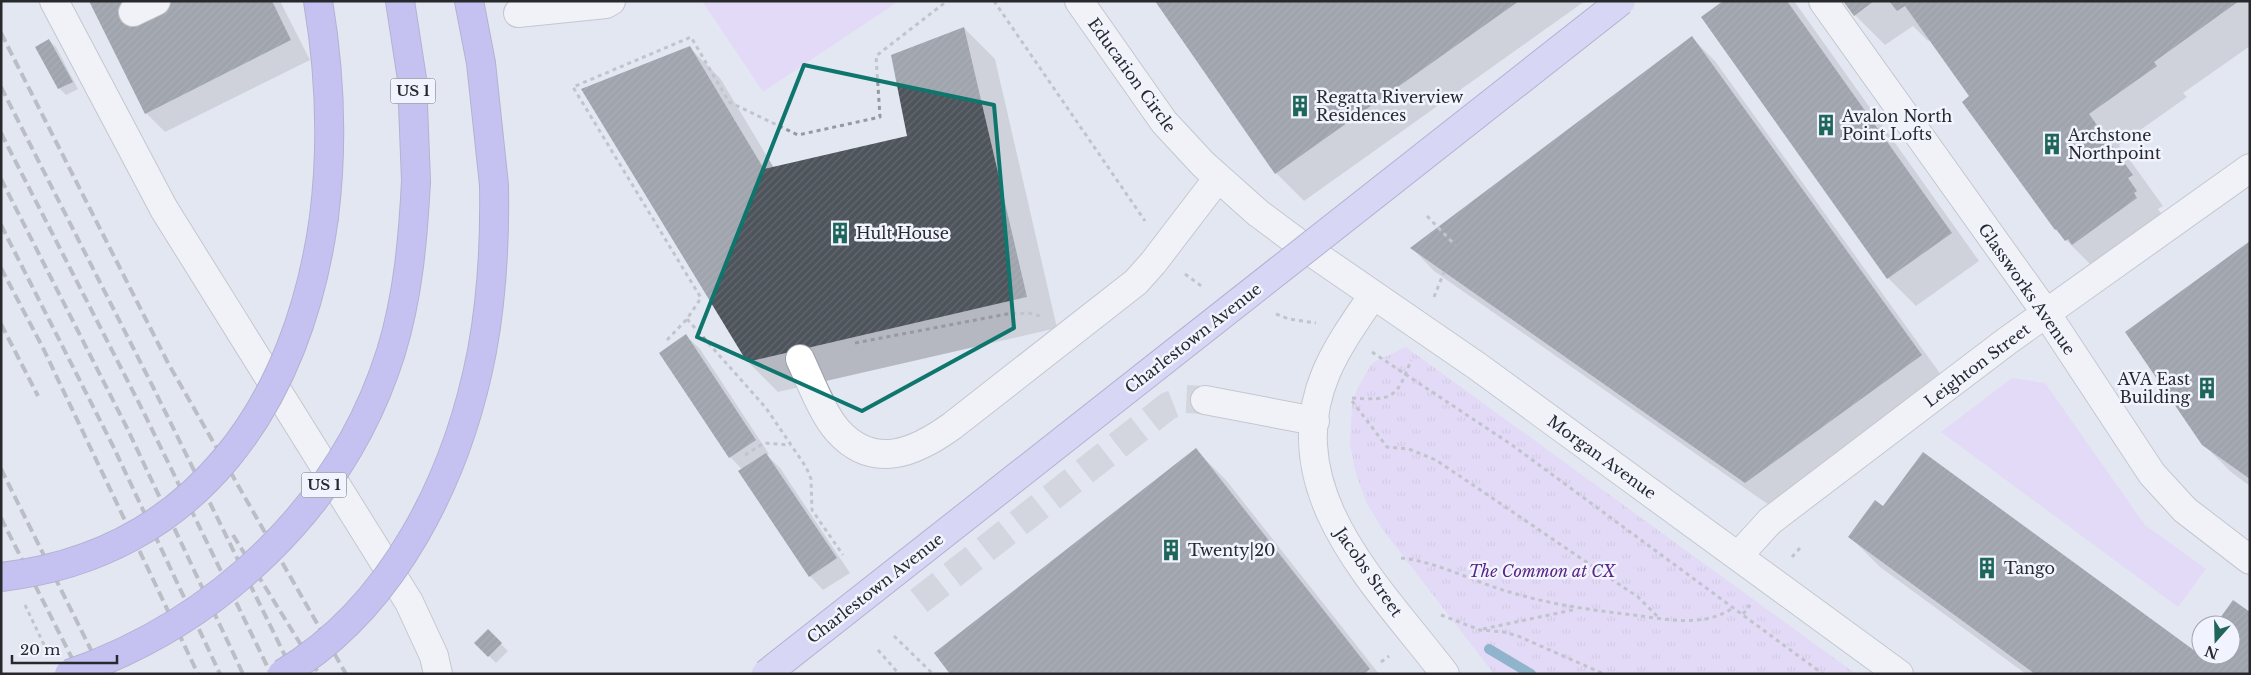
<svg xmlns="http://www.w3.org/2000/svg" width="2251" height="675" viewBox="0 0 2251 675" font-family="'Libre Baskerville',serif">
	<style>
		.green { fill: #e2c9fe }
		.park { fill: url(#park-tufts) }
		.shadow { fill: #0003 }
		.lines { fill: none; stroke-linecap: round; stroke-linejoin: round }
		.stream { stroke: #28779d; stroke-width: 10 }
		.building { fill: url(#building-hatch) }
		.minor-tunnel { stroke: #bec1ca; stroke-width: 28; stroke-dasharray: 28 14; stroke-linecap: butt }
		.minor-casing { stroke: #9da0a9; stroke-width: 30 }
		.highway-casing { stroke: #7770ae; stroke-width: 30 }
		.path { stroke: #9699a0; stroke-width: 3; stroke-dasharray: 4 4; stroke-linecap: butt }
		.minor { stroke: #fff; stroke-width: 28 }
		.highway { stroke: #a196f4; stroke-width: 28 }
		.rail { stroke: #898c93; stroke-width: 4; stroke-dasharray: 10 5; stroke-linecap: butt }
		.major-bridge-casing { stroke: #7770ae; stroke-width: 30; stroke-linecap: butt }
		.highway-bridge-casing { stroke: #7770ae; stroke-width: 30; stroke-linecap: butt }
		.major-bridge { stroke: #c7c0f8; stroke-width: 28 }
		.highway-bridge { stroke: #a196f4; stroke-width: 28 }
		.marked { fill: none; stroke: #0f766e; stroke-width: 4; stroke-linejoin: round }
		.labels { text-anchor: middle; stroke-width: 5; stroke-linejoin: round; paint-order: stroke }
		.shield { fill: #f1f4fe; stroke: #64666c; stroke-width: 1 }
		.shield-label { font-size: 15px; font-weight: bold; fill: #28292d }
		.street-label { font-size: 16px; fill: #28292d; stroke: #f1f4fe }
		.poi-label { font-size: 16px; fill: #28292d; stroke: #f1f4fe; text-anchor: start }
		.park-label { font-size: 16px; font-style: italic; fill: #5a2584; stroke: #f1f4fe }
	</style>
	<defs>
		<pattern id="park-tufts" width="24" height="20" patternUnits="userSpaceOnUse" patternTransform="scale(1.25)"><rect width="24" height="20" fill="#e2c9fe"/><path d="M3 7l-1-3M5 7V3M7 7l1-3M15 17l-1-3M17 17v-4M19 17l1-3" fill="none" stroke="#c2adda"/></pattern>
		<pattern id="building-hatch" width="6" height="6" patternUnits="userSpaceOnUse" patternTransform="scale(1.25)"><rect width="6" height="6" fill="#4e545b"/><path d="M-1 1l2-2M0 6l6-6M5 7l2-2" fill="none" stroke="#64696f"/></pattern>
	</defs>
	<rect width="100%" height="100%" fill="#e3e7f1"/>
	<!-- green -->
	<g class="green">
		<polygon points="702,1 899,1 763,92"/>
		<polygon points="2012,378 2045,383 2145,525 2206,569 2178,607 1941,432"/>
	</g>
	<!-- park -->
	<polygon class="park" points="1406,347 1856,674 1494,674 1383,530 1366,502 1356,474 1350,444 1352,404 1357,389 1372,363"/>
	<!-- shadow -->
	<g class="shadow">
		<polygon points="90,1 280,1 310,60 165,132 146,113"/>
		<polygon points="1155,1 1585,1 1304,201 1276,173"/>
		<polygon points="1725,1 1794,1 1979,261 1916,306 1888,278 1703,17"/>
		<polygon points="1845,1 2250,1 2250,46 2183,93 2187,97 2119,145 2163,206 2158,209 2167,222 2096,270 2055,229 1971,97 1930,40 1928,41 1913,26 1885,45 1855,15"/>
		<polygon points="964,28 995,59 1057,328 778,392 748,362 690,48 720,78 774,168 909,137"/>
		<polygon points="1692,38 1715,61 1944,379 1769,505 1434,271 1412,248"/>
		<polygon points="49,41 56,47 78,89 66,95 59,88"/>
		<polygon points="2250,243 2250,486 2231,472 2203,444"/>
		<polygon points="686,336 700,349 769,454 767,455 780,468 850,573 823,590 810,576 743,470 730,457"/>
		<polygon points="1195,449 1226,480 1379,674 952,674"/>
		<polygon points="1884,508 2196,652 2201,645 2201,655 2231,655 2231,625 2216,625 2234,602 2250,674 2026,674 1880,567 1849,536"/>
		<polygon points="488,631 508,651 496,663 476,643"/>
	</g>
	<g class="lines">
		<!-- stream -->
		<polyline class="stream" points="1489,649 1531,674"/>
	</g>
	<!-- building -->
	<g class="building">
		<polygon points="89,1 272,1 291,40 145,114"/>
		<polygon points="1155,1 1519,1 1275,174"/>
		<polygon points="1723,1 1787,1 1952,233 1887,279 1701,17"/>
		<polygon points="1843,1 1874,1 1854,16"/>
		<polygon points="1889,1 2239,1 2154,62 2157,66 2089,114 2133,175 2128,178 2137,191 2134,193 2137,198 2072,245 2068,239 2065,241 2056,229 2055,230 1962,102 1969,96 1905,6 1897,11"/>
		<polygon points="964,27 1027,297 747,362 581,89 690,46 764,169 907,136 891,55"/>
		<polygon points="1692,36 1922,355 1745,483 1410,248"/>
		<polygon points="49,39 73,82 58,89 35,47"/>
		<polygon points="2250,241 2250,479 2202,445 2125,332"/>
		<polygon points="686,334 756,440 729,458 659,353"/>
		<polygon points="1196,448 1370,669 1364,674 950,674 934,653"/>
		<polygon points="1923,452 2195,651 2201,643 2201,655 2231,655 2231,625 2215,625 2233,600 2250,612 2250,674 2035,674 1848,537 1875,500 1883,506"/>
		<polygon points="766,453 837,558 809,577 738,471"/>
		<polygon points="488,629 502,643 488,657 474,643"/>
	</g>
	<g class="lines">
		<!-- minor-tunnel -->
		<polyline class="minor-tunnel" points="919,601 1168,406 1186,399 1205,400"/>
		<!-- minor casing -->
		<g class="minor-casing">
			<g id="minor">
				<polyline points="54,1 164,209 409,602 434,656 438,674"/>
				<polyline points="1079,1 1164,122 1203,164 1258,213 1301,245 1477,366 1899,674"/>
				<polyline points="1823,1 2046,313 2152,474 2185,510 2250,560"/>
				<polyline points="133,12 156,1"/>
				<polyline points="518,13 606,4 611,1"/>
				<path d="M1373 295C1356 320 1338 345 1326 373 1276 492 1379 587 1445 674"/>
				<path d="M800 359C810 380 823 415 838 431 874 471 916 452 952 426L1136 282 1153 263 1218 178"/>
				<polyline points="1205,400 1315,421"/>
				<polyline points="1738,556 1770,521 2007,341 2250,168"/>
			</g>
		</g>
		<!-- highway casing -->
		<g class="highway-casing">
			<g id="highway">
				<path d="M318 1C330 72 333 145 324 217"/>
				<polyline points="400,1 412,79 416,181"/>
				<polyline points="469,1 481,63 494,185"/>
			</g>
		</g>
		<!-- path -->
		<g class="path">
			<polyline points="994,1 1145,221"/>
			<polyline points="1427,216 1455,245"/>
			<polyline points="1185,274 1204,288"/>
			<polyline points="1434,297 1444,272"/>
			<polyline points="1276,314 1289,319 1316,323"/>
			<polyline points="687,319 766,408 806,467 811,479 812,510 843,555"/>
			<polyline points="667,340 687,319 701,298 573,87 691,37 729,102 798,135 880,117 876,56 947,1"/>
			<polyline points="855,343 1007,314 1029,313 1040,316"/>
			<polyline points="1372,352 1512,445 1823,674"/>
			<path d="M1352 398C1393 401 1397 398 1411 360"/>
			<polyline points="1352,401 1387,447 1409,449 1436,460 1638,597 1660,619"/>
			<polyline points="745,455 764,443 790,445"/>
			<polyline points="1792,557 1800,548"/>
			<path d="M1401 558C1434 561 1473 581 1506 591 1548 604 1590 610 1633 615 1666 619 1703 628 1733 608"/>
			<polyline points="25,605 47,651"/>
			<polyline points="1743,614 1750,605"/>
			<polyline points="1441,615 1480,630 1504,632 1518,636 1604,674"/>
			<polyline points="1483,629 1577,609"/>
			<polyline points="894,636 933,674"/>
			<polyline points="878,650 899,674"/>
			<polyline points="1381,662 1389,656"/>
		</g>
		<!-- minor -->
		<use href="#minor" class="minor"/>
		<!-- highway -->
		<use href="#highway" class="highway"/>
		<!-- rail -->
		<g class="rail">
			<polyline points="1,33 168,363 346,674"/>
			<polyline points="1,87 154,389 294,674"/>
			<polyline points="1,133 144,413 271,674"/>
			<polyline points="1,179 127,428 243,674"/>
			<polyline points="1,225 113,446 220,674"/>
			<polyline points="1,268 43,348 198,674"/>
			<polyline points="1,324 38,396"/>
			<polyline points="1,469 103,674"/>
			<polyline points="1,518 80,674"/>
			<polyline points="233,535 319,674"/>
		</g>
		<!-- major-bridge casing -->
		<g class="major-bridge-casing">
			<polyline id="major-bridge" points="766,674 1621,1"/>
		</g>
		<!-- highway-bridge casing -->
		<g class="highway-bridge-casing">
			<g id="highway-bridge">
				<path d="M1 577C198 554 299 401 324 217"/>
				<path d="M69 674C219 622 343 505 391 352 408 297 413 239 416 181"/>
				<path d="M282 674C394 608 458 476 482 351 492 297 495 241 494 185"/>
			</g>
		</g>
		<!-- major-bridge -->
		<use href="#major-bridge" class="major-bridge"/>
		<!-- highway-bridge -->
		<use href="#highway-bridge" class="highway-bridge"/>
	</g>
	<!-- marked area -->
	<path d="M0 0H2251V675H0ZM804 65 994 105 1014 328 862 411 697 337Z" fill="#e3e7f1" fill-opacity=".55" fill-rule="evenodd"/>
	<path class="marked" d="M804 65 994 105 1014 328 862 411 697 337Z"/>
	<!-- icons -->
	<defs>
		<g id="building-bare" transform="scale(1.725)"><path d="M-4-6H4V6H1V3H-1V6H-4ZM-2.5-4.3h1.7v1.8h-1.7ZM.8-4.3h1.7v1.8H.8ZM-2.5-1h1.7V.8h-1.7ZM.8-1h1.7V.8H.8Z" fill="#1f6559" stroke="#f1f4fe" stroke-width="2.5" paint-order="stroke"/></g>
	</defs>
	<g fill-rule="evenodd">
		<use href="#building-bare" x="1300" y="106"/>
		<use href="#building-bare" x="1826" y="125"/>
		<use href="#building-bare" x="2052" y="144"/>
		<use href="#building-bare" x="840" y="233"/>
		<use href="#building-bare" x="2207" y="388"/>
		<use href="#building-bare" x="1171" y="550"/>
		<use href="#building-bare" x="1987" y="568"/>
	</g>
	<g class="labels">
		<!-- shield labels -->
		<g class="shield">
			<rect x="390.5" y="78.5" width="45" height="25" rx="4"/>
			<rect x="301.5" y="472.5" width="45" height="25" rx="4"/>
		</g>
		<g class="shield-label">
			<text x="413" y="96">US 1</text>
			<text x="324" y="490">US 1</text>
		</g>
		<!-- street labels -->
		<g class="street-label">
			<text transform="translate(1132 75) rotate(54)" y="6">Education Circle</text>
			<text transform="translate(2027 289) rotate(55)" y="6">Glassworks Avenue</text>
			<text transform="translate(1193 338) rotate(-38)" y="6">Charlestown Avenue</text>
			<text transform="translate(1977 365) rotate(-37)" y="6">Leighton Street</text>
			<text transform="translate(1602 457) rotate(36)" y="6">Morgan Avenue</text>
			<text transform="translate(1369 572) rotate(55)" y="6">Jacobs Street</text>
			<text transform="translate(875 588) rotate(-38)" y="6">Charlestown Avenue</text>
		</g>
		<!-- poi labels -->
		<g class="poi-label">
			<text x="1316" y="103">Regatta Riverview<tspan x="1316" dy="18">Residences</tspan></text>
			<text x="1842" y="122">Avalon North<tspan x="1842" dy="18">Point Lofts</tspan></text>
			<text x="2068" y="141">Archstone<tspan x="2068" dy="18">Northpoint</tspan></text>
			<text x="856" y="239">Hult House</text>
			<text x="2190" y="385" text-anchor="end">AVA East<tspan x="2190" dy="18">Building</tspan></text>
			<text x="1188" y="556">Twenty|20</text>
			<text x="2004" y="574">Tango</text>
		</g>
		<!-- park labels -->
		<g class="park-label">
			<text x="1542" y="577">The Common at CX</text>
		</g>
	</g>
	<!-- border -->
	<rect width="2251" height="675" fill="none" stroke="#28292d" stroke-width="5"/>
	<!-- north arrow -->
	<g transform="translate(2216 640) rotate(200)"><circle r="24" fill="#f1f4fe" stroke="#a1a3aa"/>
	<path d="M0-4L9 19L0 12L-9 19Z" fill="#1f6559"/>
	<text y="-8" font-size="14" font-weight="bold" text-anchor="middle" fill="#28292d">N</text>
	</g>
	<!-- scale -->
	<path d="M12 655v8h105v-8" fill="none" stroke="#28292d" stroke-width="2.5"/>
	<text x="20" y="655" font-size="15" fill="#28292d" stroke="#f1f4fe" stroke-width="4" paint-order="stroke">20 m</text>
</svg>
